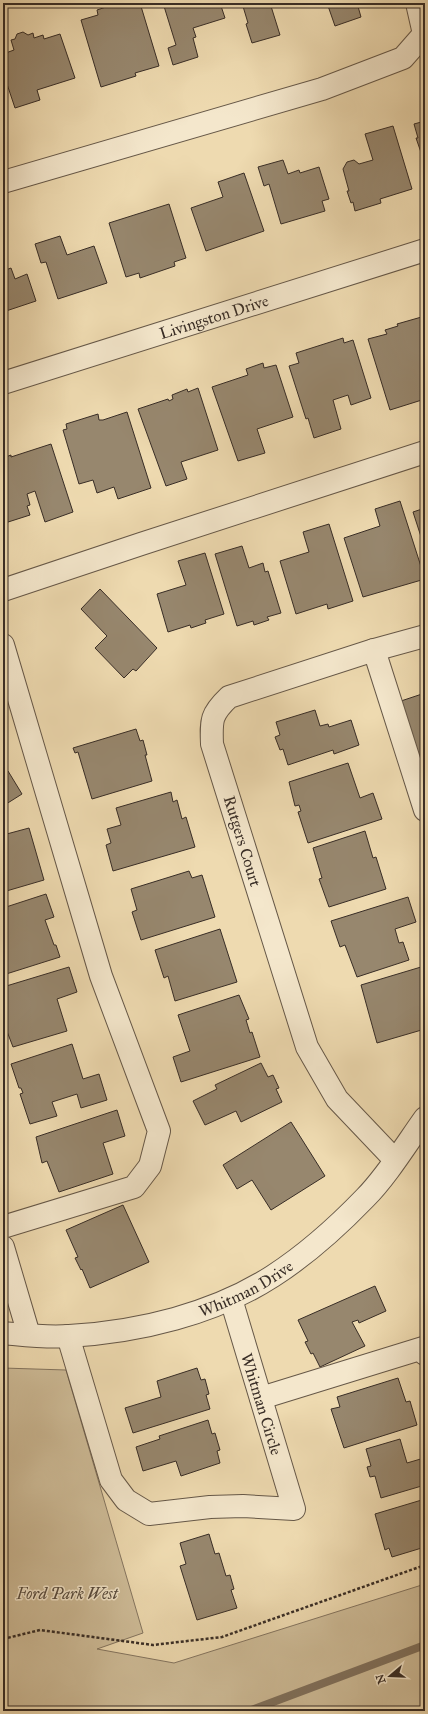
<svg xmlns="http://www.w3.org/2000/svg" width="428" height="1714" viewBox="0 0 428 1714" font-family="'IM FELL Great Primer',serif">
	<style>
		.green { fill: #cfbd99; stroke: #847560 }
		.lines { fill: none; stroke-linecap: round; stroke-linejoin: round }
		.stream { stroke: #80715d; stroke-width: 8 }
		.building { fill: #97876e; stroke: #382d26 }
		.minor-casing { stroke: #665848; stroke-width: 24 }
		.path { stroke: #382d26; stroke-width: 2.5; stroke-dasharray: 3 2; stroke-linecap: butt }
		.minor { stroke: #f4e7cc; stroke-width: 22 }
		.labels { text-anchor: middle; stroke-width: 3; stroke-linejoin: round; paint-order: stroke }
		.street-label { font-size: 16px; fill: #382d26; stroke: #f4e7cc }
		.park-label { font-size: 16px; font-style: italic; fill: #564a3d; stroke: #f4e7cc }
	</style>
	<rect width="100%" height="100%" fill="#eedab0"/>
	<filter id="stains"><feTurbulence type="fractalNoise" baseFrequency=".005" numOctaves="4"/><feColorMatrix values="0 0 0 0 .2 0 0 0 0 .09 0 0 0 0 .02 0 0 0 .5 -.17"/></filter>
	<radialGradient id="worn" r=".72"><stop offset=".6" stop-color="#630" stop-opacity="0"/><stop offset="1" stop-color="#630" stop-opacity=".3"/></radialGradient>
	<!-- green -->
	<polygon class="green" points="3,1368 66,1370 143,1633 97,1649 174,1663 425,1584 425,1711 3,1711"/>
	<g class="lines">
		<!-- stream -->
		<polyline class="stream" points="249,1711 425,1645"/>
	</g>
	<!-- building -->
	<g class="building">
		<polygon points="118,3 140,3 159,66 135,73 136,76 101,87 81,20 98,15 97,10"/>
		<polygon points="163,3 220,3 225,18 193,28 196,37 193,38 198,57 173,65 168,48 176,45"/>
		<polygon points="242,3 270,3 280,35 252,43 246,24 248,23"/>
		<polygon points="327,3 357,3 361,17 335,26"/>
		<polygon points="23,32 28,35 33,33 34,38 43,35 44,39 60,34 75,78 37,90 40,100 15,108 3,72 3,54 14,50 11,40 15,39 17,34"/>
		<polygon points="425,121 425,161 424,161 416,138 418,138 414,124"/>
		<polygon points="393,126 412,189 380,199 381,203 355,211 353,202 351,203 347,191 349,191 343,169 347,162 354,160 359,164 373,160 365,134"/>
		<polygon points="283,160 288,174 299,170 300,173 319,167 329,199 322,201 325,211 281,224 269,184 264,186 258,167"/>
		<polygon points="244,173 264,231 206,251 191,208 223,197 218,182"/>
		<polygon points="169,204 186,258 174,262 175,266 140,278 139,273 126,277 109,223"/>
		<polygon points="60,236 67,255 94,246 107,283 58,299 46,262 41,263 35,244"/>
		<polygon points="11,268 15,279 27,274 36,301 3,312 3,271"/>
		<polygon points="425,316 425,399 390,410 368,339 387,334 385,330 398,326 397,324"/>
		<polygon points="343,338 344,343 353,340 371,398 351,405 348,395 333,400 341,429 314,438 308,418 306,419 289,366 299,363 296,353"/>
		<polygon points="263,363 264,368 276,365 293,417 257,429 265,453 238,461 212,387 248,375 246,369"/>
		<polygon points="198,388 218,450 181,462 187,479 166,486 138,409 168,399 169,401 173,399 172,395 187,389 188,392"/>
		<polygon points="127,412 151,488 118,499 114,487 97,493 93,480 79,484 63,430 67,429 66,424 98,414 99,420 103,420"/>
		<polygon points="51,444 73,512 45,522 35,491 27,494 30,505 27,506 30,515 5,523 3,516 3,458 11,455 11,457"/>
		<polygon points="400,501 425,579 363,597 344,538 380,526 375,509"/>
		<polygon points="425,508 425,549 413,512"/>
		<polygon points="329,524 353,601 328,609 327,604 296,614 280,561 309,552 303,532"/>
		<polygon points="242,546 249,568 263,563 265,572 268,571 281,613 267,617 269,620 254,625 253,621 237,626 215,554"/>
		<polygon points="205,553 224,614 205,620 206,623 191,628 190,625 168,632 157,594 186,585 178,561"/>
		<polygon points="100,589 157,648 136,671 133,669 124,678 95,648 107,636 81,609"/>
		<polygon points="425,693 425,775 398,702"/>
		<polygon points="315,710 320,726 328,724 329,727 351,720 359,745 334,754 333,750 288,765 283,749 280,750 275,737 280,735 276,722"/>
		<polygon points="136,729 140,741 143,740 147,755 145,755 152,781 92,799 78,752 75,753 73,748"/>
		<polygon points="348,763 360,798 373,793 382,819 308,843 298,812 301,811 299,805 295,806 289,782"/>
		<polygon points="3,771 4,773 8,771 22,794 3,806"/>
		<polygon points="171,792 173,802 177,800 182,819 186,817 195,847 113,871 106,845 111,843 107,829 121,825 116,808"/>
		<polygon points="29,828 44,880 3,892 3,835"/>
		<polygon points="365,831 373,858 376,857 386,889 329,907 319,879 322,878 313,848"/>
		<polygon points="189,871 192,878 202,875 215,917 141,940 132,912 137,910 131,889"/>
		<polygon points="46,894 54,917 45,920 54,945 56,945 60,957 3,975 3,908"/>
		<polygon points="408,897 416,922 395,929 399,943 403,942 409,960 357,977 345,945 340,947 331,921"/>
		<polygon points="220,929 237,982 175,1001 168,976 164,978 155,950"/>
		<polygon points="69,967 77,992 57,999 67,1031 13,1047 3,1021 3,987"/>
		<polygon points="421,967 425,981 425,1029 377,1043 361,985"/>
		<polygon points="239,995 249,1019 246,1020 250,1033 252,1032 260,1057 181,1082 173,1057 190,1051 178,1015"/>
		<polygon points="72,1044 83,1079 99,1074 107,1100 81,1108 77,1094 52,1102 57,1116 30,1124 20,1094 23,1093 21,1088 19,1088 11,1064"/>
		<polygon points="261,1063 268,1077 273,1075 279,1088 276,1089 282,1102 241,1122 236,1111 205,1125 193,1101 217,1089 215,1085"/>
		<polygon points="117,1110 125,1136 103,1143 113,1174 59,1192 47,1161 42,1163 36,1137"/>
		<polygon points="291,1122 325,1176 271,1210 252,1180 237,1189 223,1165"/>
		<polygon points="123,1205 149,1262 90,1288 82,1269 81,1270 75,1258 78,1257 66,1230"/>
		<polygon points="375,1286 386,1311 359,1323 358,1320 352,1322 365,1346 320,1367 313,1353 311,1354 305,1342 308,1341 298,1320"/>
		<polygon points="197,1368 201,1380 205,1379 209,1394 206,1395 210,1409 133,1433 125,1408 161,1397 157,1381"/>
		<polygon points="398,1378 406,1402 410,1401 417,1425 344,1448 331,1409 340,1407 337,1397"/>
		<polygon points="208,1420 212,1434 215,1433 220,1450 217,1451 220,1463 181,1476 176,1461 143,1471 136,1447 160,1439 159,1436"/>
		<polygon points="400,1439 407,1463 424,1458 425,1485 381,1498 375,1476 370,1477 367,1467 371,1466 366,1449"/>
		<polygon points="425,1499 425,1547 392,1557 389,1548 385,1550 375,1514"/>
		<polygon points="209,1534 215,1554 219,1553 226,1576 230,1575 234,1589 231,1590 237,1608 197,1620 180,1566 186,1564 180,1543"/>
	</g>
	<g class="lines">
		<!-- minor casing -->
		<g class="minor-casing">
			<g id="minor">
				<polyline points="3,182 322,89 403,58 424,34 417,3"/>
				<path id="s1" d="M3 383 425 250"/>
				<polyline points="3,590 141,544 425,452"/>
				<polyline points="3,645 101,976 159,1131 150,1166 134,1187 3,1227"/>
				<polyline points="374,650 425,810"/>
				<path d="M395 1160 337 1099 307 1047 212 744C211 720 211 714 229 697L374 650 425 636"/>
				<polyline points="3,1247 29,1335"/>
				<path id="s2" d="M3 1333C25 1335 48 1338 69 1336 139 1332 214 1314 273 1276 307 1254 338 1226 365 1198 387 1176 407 1143 425 1118"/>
				<polyline points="68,1336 111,1480 126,1500 149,1514 210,1507 243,1506 294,1509 231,1299"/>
				<polyline points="261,1398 423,1348 425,1354"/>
			</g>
		</g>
		<!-- path -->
		<polyline class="path" points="3,1639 40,1630 153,1645 222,1637 425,1565"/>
		<!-- minor -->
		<use href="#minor" class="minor"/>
	</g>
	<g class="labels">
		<!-- street labels -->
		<g class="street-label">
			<text dy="6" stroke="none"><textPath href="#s1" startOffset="221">Livingston Drive</textPath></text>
			<text transform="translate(243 841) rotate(73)" y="6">Rutgers Court</text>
			<text dy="6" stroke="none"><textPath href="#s2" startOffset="251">Whitman Drive</textPath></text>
			<text transform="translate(262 1404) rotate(73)" y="6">Whitman Circle</text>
		</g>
		<!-- park labels -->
		<g class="park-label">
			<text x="67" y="1599">Ford Park West</text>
		</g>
	</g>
	<!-- margin -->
	<rect width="428" height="1714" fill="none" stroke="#eedab0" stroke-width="16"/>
	<rect x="4" y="4" width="420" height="1706" fill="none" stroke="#382d26" stroke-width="2"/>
	<rect x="8" y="8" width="412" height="1698" fill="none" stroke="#382d26"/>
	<!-- north arrow -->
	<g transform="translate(390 1676) rotate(251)" stroke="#f4e7cc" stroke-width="3" paint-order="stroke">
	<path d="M0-3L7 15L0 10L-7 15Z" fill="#382d26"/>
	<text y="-6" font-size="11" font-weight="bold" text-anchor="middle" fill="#382d26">N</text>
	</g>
	<rect width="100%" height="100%" filter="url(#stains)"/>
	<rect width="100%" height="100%" fill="url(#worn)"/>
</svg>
